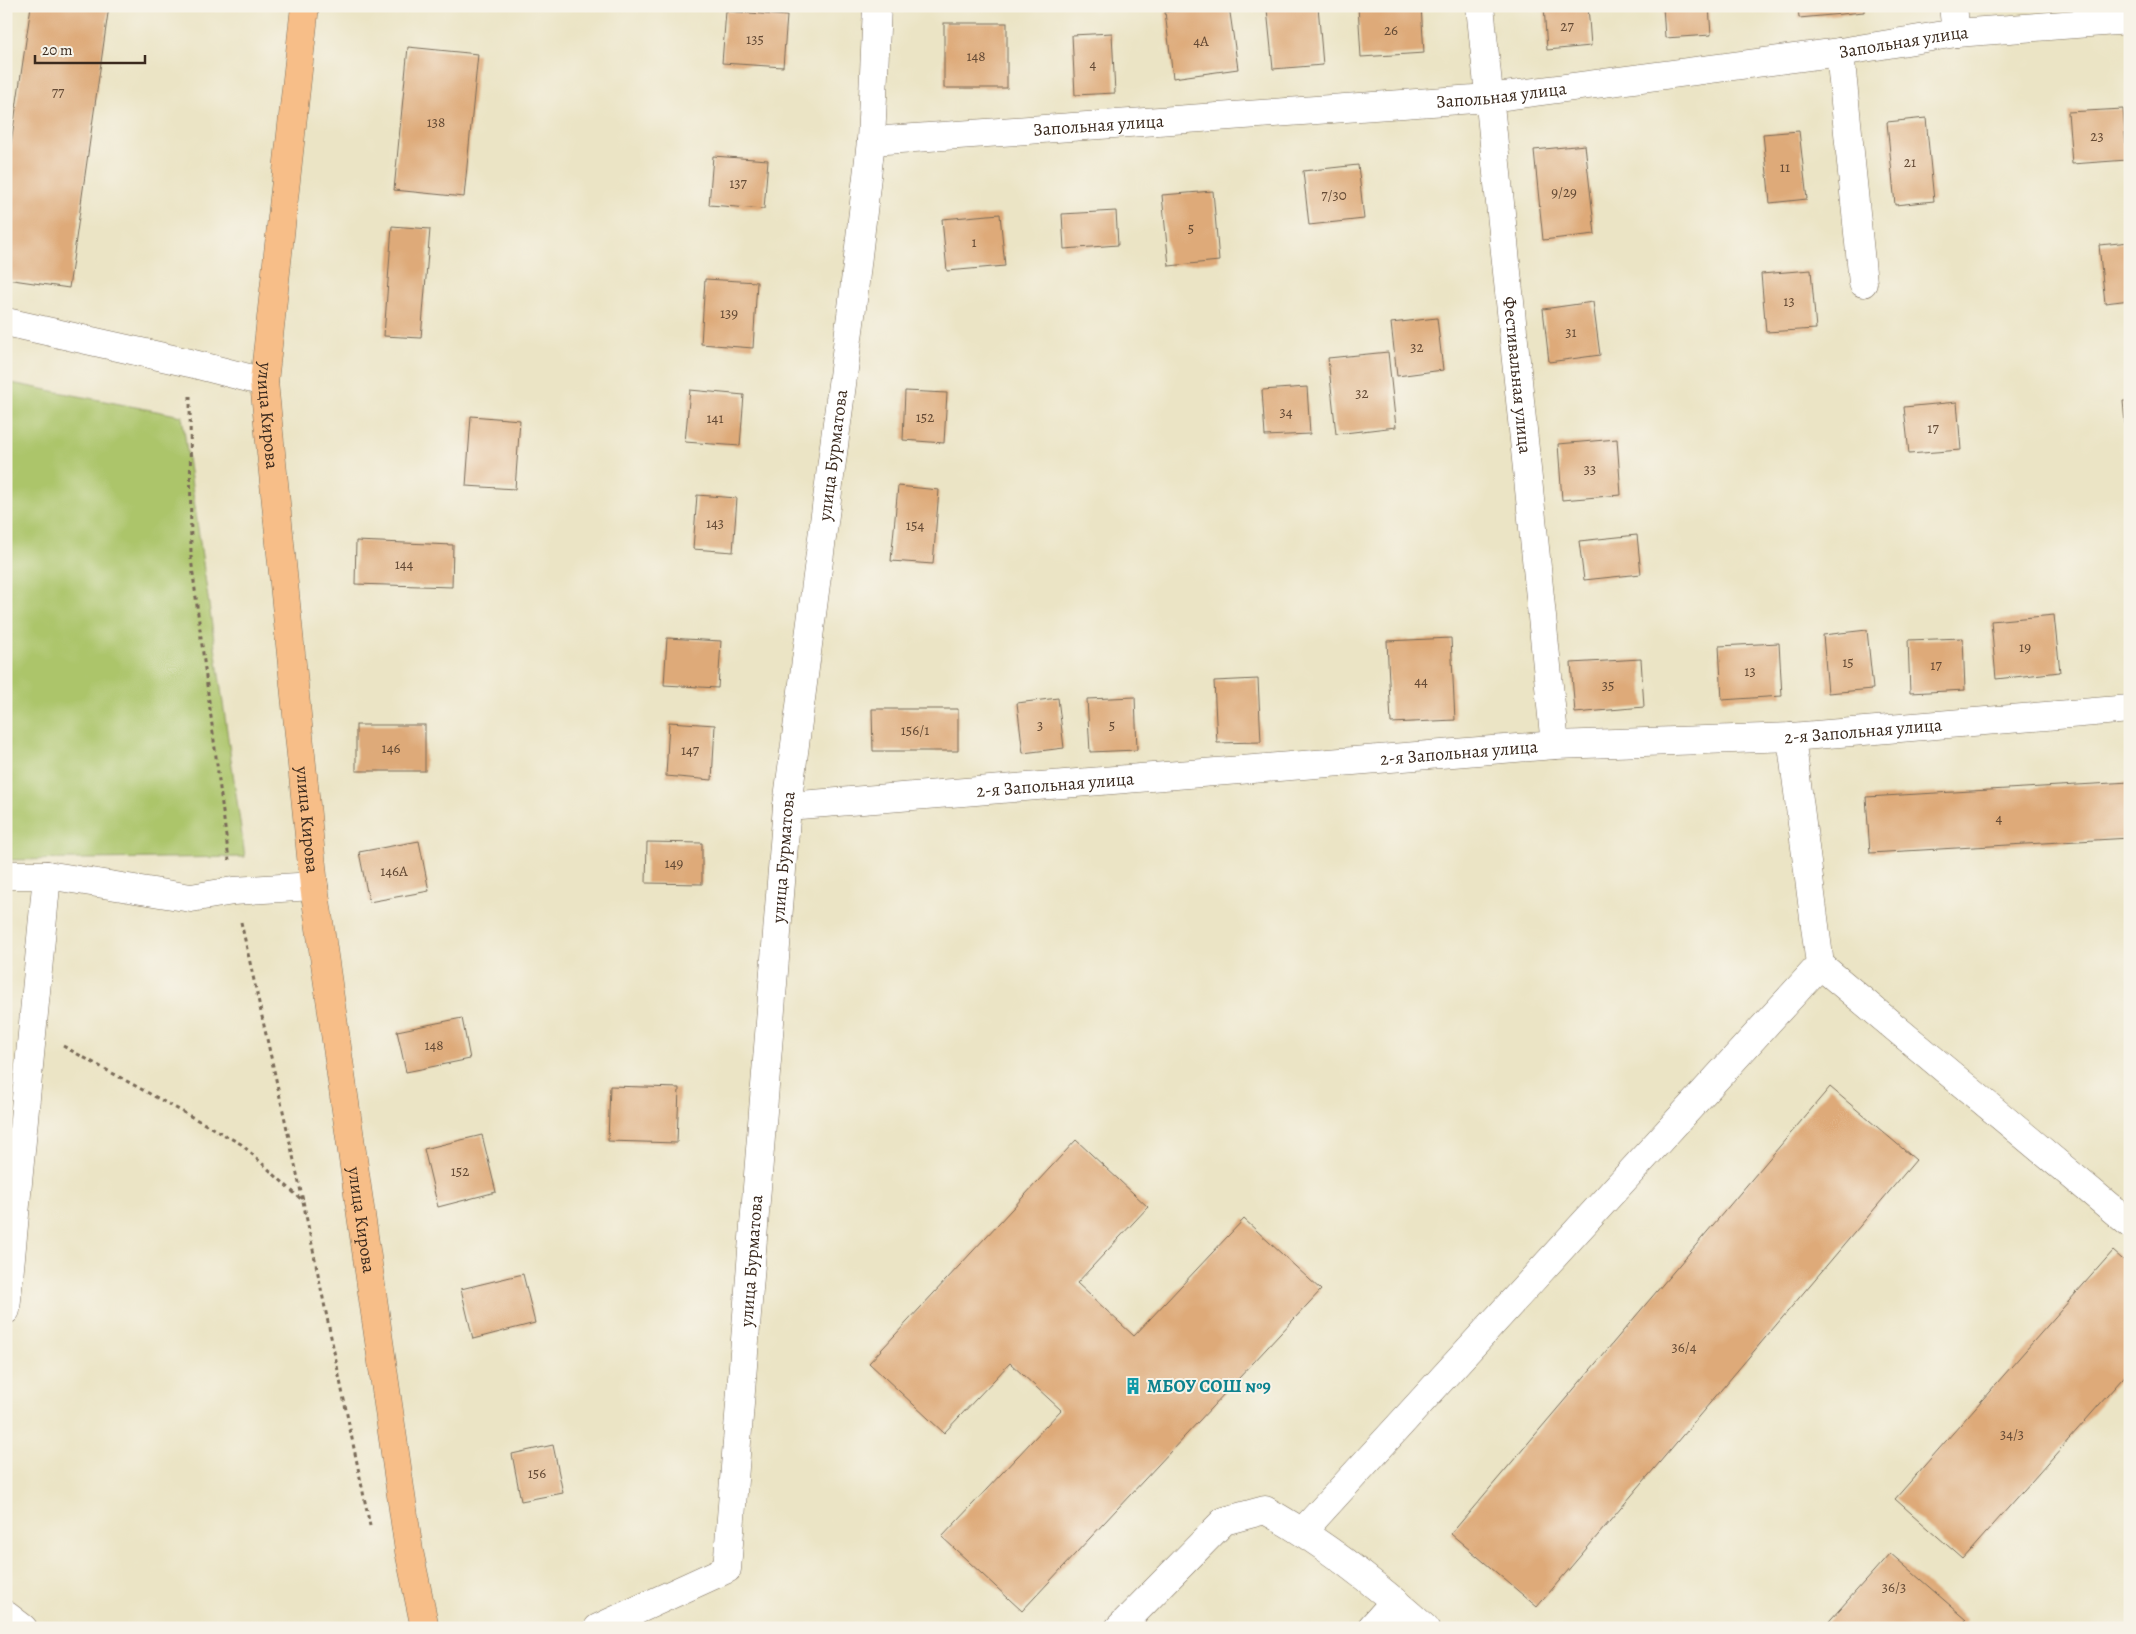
<svg xmlns="http://www.w3.org/2000/svg" width="2136" height="1634" viewBox="0 0 2136 1634" font-family="Alegreya,serif">
	<style>
		.green { fill: #acc56b; stroke: #747844 }
		.building { fill: #deaa79 }
		.lines { fill: none; stroke-linecap: round; stroke-linejoin: round }
		.minor-casing { stroke: #796b58; stroke-width: 29 }
		.major-casing { stroke: #796b58; stroke-width: 29 }
		.path { stroke: #796b58; stroke-width: 3; stroke-dasharray: 4 4; stroke-linecap: butt }
		.minor { stroke: #fff; stroke-width: 28 }
		.major { stroke: #f7be88; stroke-width: 28 }
		.labels { text-anchor: middle; stroke-width: 4; stroke-linejoin: round; paint-order: stroke }
		.number-label { font-size: 15px; fill: #644a35 }
		.street-label { font-size: 18px; fill: #3b2a1e; stroke: #f7f3e8 }
		.culture-label { font-size: 18px; font-weight: bold; fill: #0d838f; stroke: #f7f3e8; text-anchor: start }
	</style>
	<rect width="100%" height="100%" fill="#f7f3e8"/>
	<filter id="ink" filterUnits="userSpaceOnUse"><feTurbulence type="fractalNoise" baseFrequency=".02" numOctaves="2"/><feDisplacementMap in="SourceGraphic" scale="10" xChannelSelector="R" yChannelSelector="G"/><feConvolveMatrix kernelMatrix="1 2 1 2 8 2 1 2 1" color-interpolation-filters="sRGB"/></filter>
	<filter id="wash" filterUnits="userSpaceOnUse"><feTurbulence type="fractalNoise" baseFrequency=".0096" numOctaves="4" result="noise"/><feDisplacementMap in="SourceGraphic" scale="20" xChannelSelector="R" yChannelSelector="G"/><feGaussianBlur stdDeviation="1.12" result="paint"/><feColorMatrix in="noise" values="0 0 0 0 0 0 0 0 0 0 0 0 0 0 0 0 0 1.4 0 .05"/><feComposite in="paint" operator="in"/></filter>
	<g filter="url(#wash)">
		<rect width="100%" height="100%" fill="#ebe4c5"/>
		<!-- green -->
		<polygon class="green" points="6,382 182,416 245,857 6,860"/>
		<g id="blocks">
			<!-- building -->
			<g class="building">
				<polygon points="31,6 109,6 69,288 6,279 6,177"/>
				<polygon points="1211,6 1229,6 1238,69 1173,78 1165,12"/>
				<polygon points="1294,6 1318,6 1323,65 1273,69 1267,9"/>
				<polygon points="1358,6 1421,6 1424,53 1361,57"/>
				<polygon points="1544,6 1588,6 1591,46 1547,50"/>
				<polygon points="1663,6 1709,6 1711,35 1665,38"/>
				<polygon points="1798,6 1864,6 1864,12 1799,18"/>
				<polygon points="726,11 787,16 783,67 722,63"/>
				<rect x="944" y="23" width="63" height="65"/>
				<polygon points="1112,33 1115,93 1075,95 1072,35"/>
				<polygon points="408,47 478,54 464,197 394,190"/>
				<polygon points="2123,109 2127,160 2072,164 2068,112"/>
				<polygon points="1926,118 1934,201 1895,205 1887,122"/>
				<polygon points="1799,131 1807,199 1770,203 1763,134"/>
				<polygon points="1585,145 1595,234 1543,240 1534,150"/>
				<polygon points="713,156 768,160 764,209 709,205"/>
				<polygon points="1358,165 1364,219 1309,225 1303,171"/>
				<polygon points="1213,191 1219,261 1169,266 1162,195"/>
				<polygon points="1116,211 1118,245 1064,249 1062,214"/>
				<polygon points="1000,214 1005,266 947,271 942,219"/>
				<polygon points="392,226 430,229 421,338 384,336"/>
				<polygon points="2130,242 2130,300 2105,303 2099,245"/>
				<polygon points="1811,270 1816,329 1766,332 1761,274"/>
				<polygon points="705,279 757,282 753,348 701,344"/>
				<polygon points="1593,302 1600,355 1549,362 1543,309"/>
				<polygon points="1437,318 1443,370 1397,376 1391,323"/>
				<polygon points="1388,352 1396,427 1336,434 1328,358"/>
				<polygon points="1307,387 1310,434 1265,436 1262,390"/>
				<polygon points="690,390 744,395 740,446 685,442"/>
				<polygon points="905,391 947,393 944,443 903,440"/>
				<polygon points="2123,401 2130,401 2130,444 2127,444"/>
				<polygon points="1957,402 1961,450 1909,454 1904,407"/>
				<polygon points="471,416 520,420 515,489 466,486"/>
				<polygon points="1617,439 1621,495 1562,500 1558,444"/>
				<polygon points="898,486 939,490 933,564 891,561"/>
				<polygon points="697,495 737,498 733,552 693,549"/>
				<polygon points="1637,535 1641,574 1584,580 1579,541"/>
				<polygon points="356,541 453,545 452,587 355,584"/>
				<polygon points="2054,615 2060,672 1996,679 1991,621"/>
				<polygon points="1867,630 1873,689 1828,693 1823,635"/>
				<polygon points="667,638 721,641 718,688 664,685"/>
				<polygon points="1451,638 1455,720 1391,723 1387,641"/>
				<polygon points="1963,638 1965,690 1910,693 1908,640"/>
				<polygon points="1779,643 1782,696 1722,700 1719,646"/>
				<polygon points="1641,659 1644,707 1575,713 1571,663"/>
				<polygon points="1258,679 1261,742 1217,743 1214,681"/>
				<polygon points="1135,697 1137,750 1090,752 1087,699"/>
				<polygon points="1058,698 1064,748 1023,753 1017,703"/>
				<polygon points="872,709 958,709 958,751 873,751"/>
				<polygon points="669,722 715,725 712,780 666,776"/>
				<rect x="356" y="725" width="69" height="46"/>
				<polygon points="2130,782 2130,838 1870,853 1866,797"/>
				<polygon points="419,841 429,891 369,902 359,852"/>
				<polygon points="647,842 702,843 702,884 646,883"/>
				<polygon points="462,1018 470,1059 406,1072 397,1031"/>
				<polygon points="610,1086 679,1088 677,1143 608,1141"/>
				<polygon points="1830,1087 1916,1160 1537,1607 1451,1534"/>
				<polygon points="482,1135 496,1192 438,1207 424,1149"/>
				<polygon points="1076,1140 1148,1207 1077,1283 1134,1336 1244,1219 1321,1290 1022,1611 942,1537 1061,1410 1010,1363 944,1433 869,1363"/>
				<polygon points="2113,1251 2130,1266 2130,1370 1963,1559 1895,1499"/>
				<polygon points="523,1274 535,1323 473,1339 461,1289"/>
				<polygon points="553,1445 563,1493 521,1501 512,1454"/>
				<polygon points="1890,1553 1967,1620 1960,1628 1823,1628"/>
			</g>
		</g>
	</g>
	<g filter="url(#ink)">
		<use href="#blocks" fill-opacity="0" stroke="#796b58" stroke-width="1"/>
		<g class="lines">
			<!-- minor casing -->
			<g class="minor-casing">
				<g id="minor">
					<path id="s1" d="M1480 6 1555 745"/>
					<polyline points="1953,6 1956,33"/>
					<polyline points="1840,52 1863,283"/>
					<path id="s2" d="M871 141 1489 98 1840 52 1956 33 2130 20"/>
					<polyline points="6,322 190,363 264,382"/>
					<path id="s3" d="M787 806 1555 745 1791 737 2130 709"/>
					<polyline points="6,875 47,875 191,898 233,891 314,886"/>
					<polyline points="1820,965 2130,1224"/>
					<polyline points="6,1310 47,875"/>
					<polyline points="1303,1531 1820,965 1791,737"/>
					<polyline points="6,1615 23,1628"/>
					<path id="s4" d="M598 1628 727 1569 787 806 853 300 871 141 877 6"/>
					<path d="M1119 1628 1224 1521 1265 1510C1323 1542 1376 1584 1425 1628"/>
					<polyline points="1371,1628 1395,1601"/>
				</g>
			</g>
			<!-- major casing -->
			<g class="major-casing">
				<g id="major">
					<path id="s5" d="M305 6 264 382 314 886 409 1551 425 1628"/>
				</g>
			</g>
			<!-- path -->
			<g class="path">
				<polyline points="190,396 191,558 229,860"/>
				<polyline points="241,922 303,1201"/>
				<polyline points="63,1046 241,1144 303,1201 370,1526"/>
			</g>
			<!-- minor -->
			<use href="#minor" class="minor"/>
			<!-- major -->
			<use href="#major" class="major"/>
		</g>
	</g>
	<!-- icons -->
	<defs>
		<g id="building-bare" transform="scale(1.35)"><path d="M-4-6H4V6H1V3H-1V6H-4ZM-2.5-4.3h1.7v1.8h-1.7ZM.8-4.3h1.7v1.8H.8ZM-2.5-1h1.7V.8h-1.7ZM.8-1h1.7V.8H.8Z" fill="#0f9aa8" stroke="#f7f3e8" stroke-width="2.5" paint-order="stroke"/></g>
	</defs>
	<g fill-rule="evenodd">
		<use href="#building-bare" x="1133" y="1386"/>
	</g>
	<g class="labels">
		<!-- number labels -->
		<g class="number-label">
			<text x="1567" y="31">27</text>
			<text x="1391" y="35">26</text>
			<text x="755" y="44">135</text>
			<text x="1201" y="46">4А</text>
			<text x="976" y="61">148</text>
			<text x="1093" y="69">4</text>
			<text x="58" y="97">77</text>
			<text x="436" y="127">138</text>
			<text x="2097" y="141">23</text>
			<text x="1910" y="167">21</text>
			<text x="1785" y="172">11</text>
			<text x="738" y="188">137</text>
			<text x="1564" y="197">9/29</text>
			<text x="1334" y="200">7/30</text>
			<text x="1191" y="233">5</text>
			<text x="974" y="247">1</text>
			<text x="1789" y="306">13</text>
			<text x="729" y="318">139</text>
			<text x="1571" y="337">31</text>
			<text x="1417" y="352">32</text>
			<text x="1362" y="398">32</text>
			<text x="1286" y="417">34</text>
			<text x="925" y="422">152</text>
			<text x="715" y="423">141</text>
			<text x="1933" y="433">17</text>
			<text x="1590" y="474">33</text>
			<text x="715" y="528">143</text>
			<text x="915" y="530">154</text>
			<text x="404" y="569">144</text>
			<text x="2025" y="652">19</text>
			<text x="1848" y="667">15</text>
			<text x="1936" y="670">17</text>
			<text x="1750" y="676">13</text>
			<text x="1421" y="686">44</text>
			<text x="1608" y="690">35</text>
			<text x="1040" y="730">3</text>
			<text x="1112" y="730">5</text>
			<text x="915" y="735">156/1</text>
			<text x="391" y="753">146</text>
			<text x="690" y="755">147</text>
			<text x="1999" y="823">4</text>
			<text x="674" y="868">149</text>
			<text x="394" y="876">146А</text>
			<text x="434" y="1050">148</text>
			<text x="460" y="1176">152</text>
			<text x="1684" y="1352">36/4</text>
			<text x="2012" y="1439">34/3</text>
			<text x="537" y="1478">156</text>
			<text x="1894" y="1592">36/3</text>
		</g>
		<!-- street labels -->
		<g class="street-label">
			<text dy="6" stroke="none"><textPath href="#s2" startOffset="1038">Запольная улица</textPath></text>
			<text dy="6" stroke="none"><textPath href="#s2" startOffset="632">Запольная улица</textPath></text>
			<text dy="6" stroke="none"><textPath href="#s2" startOffset="228">Запольная улица</textPath></text>
			<text dy="6" stroke="none"><textPath href="#s1" startOffset="371">Фестивальная улица</textPath></text>
			<text dy="6" stroke="none"><textPath href="#s5" startOffset="412">улица Кирова</textPath></text>
			<text dy="6" stroke="none"><textPath href="#s4" startOffset="1261">улица Бурматова</textPath></text>
			<text dy="6" stroke="none"><textPath href="#s3" startOffset="1079">2-я Запольная улица</textPath></text>
			<text dy="6" stroke="none"><textPath href="#s3" startOffset="674">2-я Запольная улица</textPath></text>
			<text dy="6" stroke="none"><textPath href="#s3" startOffset="269">2-я Запольная улица</textPath></text>
			<text dy="6" stroke="none"><textPath href="#s5" startOffset="818">улица Кирова</textPath></text>
			<text dy="6" stroke="none"><textPath href="#s4" startOffset="856">улица Бурматова</textPath></text>
			<text dy="6" stroke="none"><textPath href="#s5" startOffset="1222">улица Кирова</textPath></text>
			<text dy="6" stroke="none"><textPath href="#s4" startOffset="451">улица Бурматова</textPath></text>
		</g>
		<!-- culture labels -->
		<g class="culture-label">
			<text x="1147" y="1392">МБОУ СОШ №9</text>
		</g>
	</g>
	<!-- margin -->
	<rect width="2136" height="1634" fill="none" stroke="#f7f3e8" stroke-width="25"/>
	<!-- scale -->
	<path d="M35 55v8h110v-8" fill="none" stroke="#3b2a1e" stroke-width="2.5"/>
	<text x="42" y="55" font-size="15" fill="#3b2a1e" stroke="#f7f3e8" stroke-width="4" paint-order="stroke">20 m</text>
</svg>
